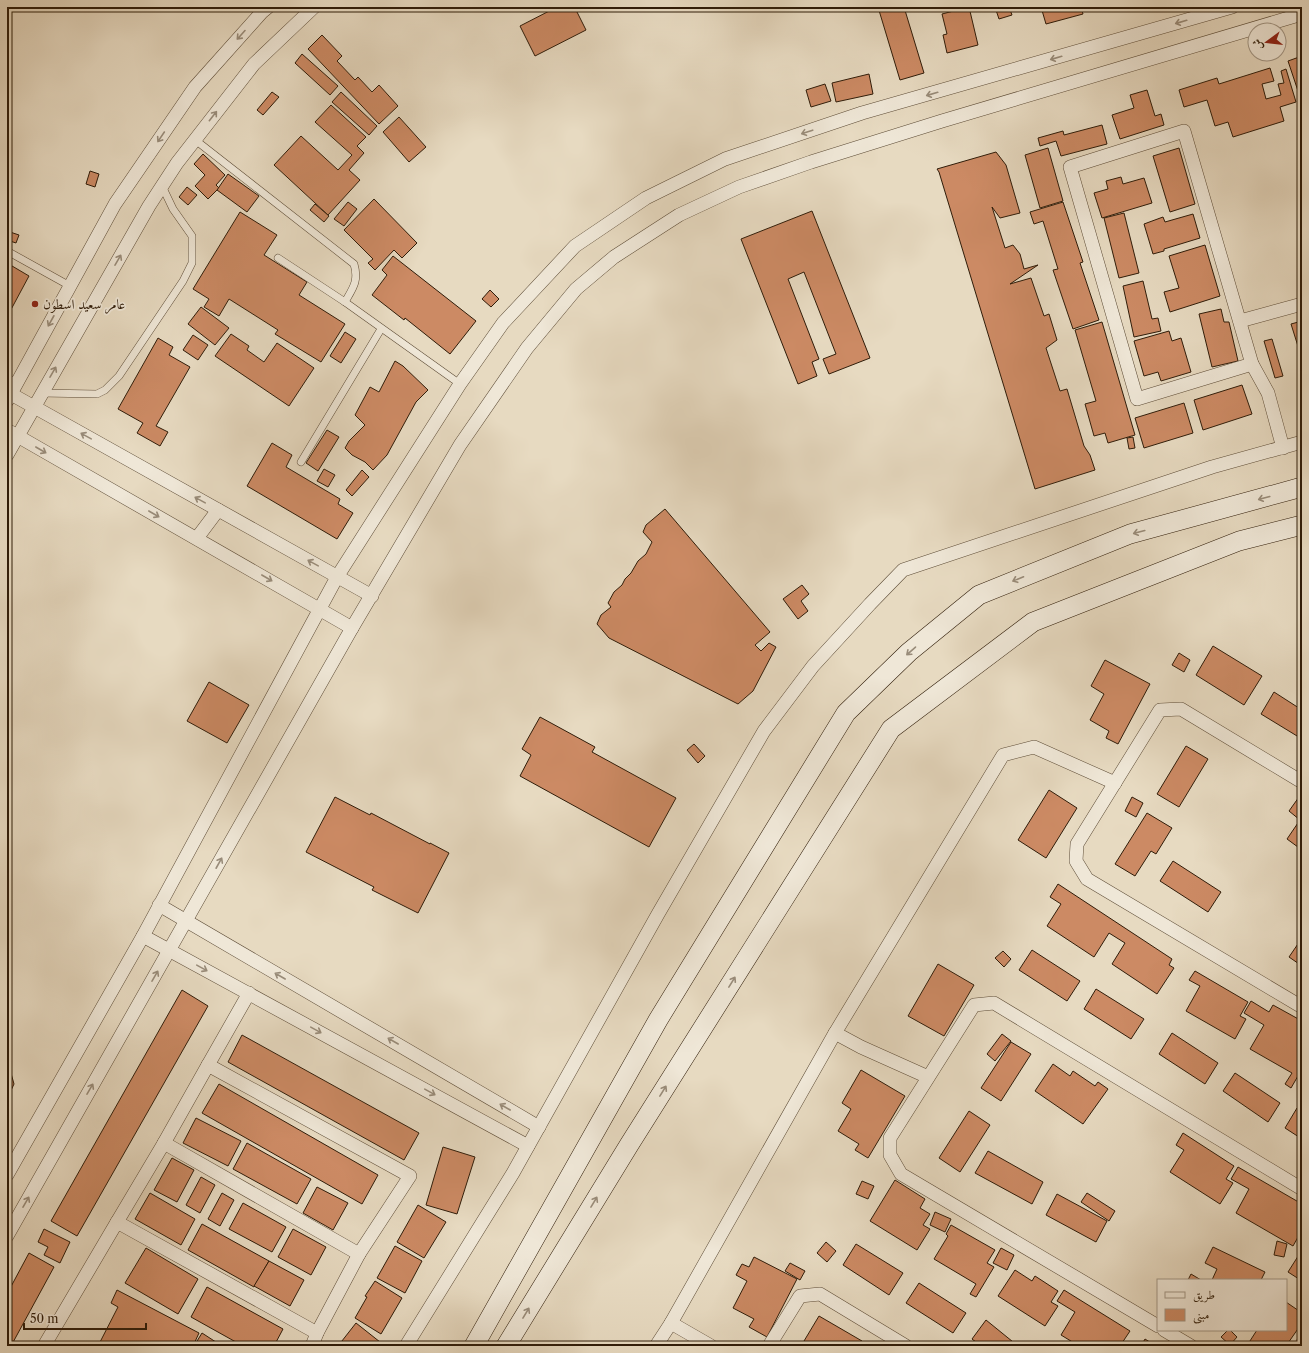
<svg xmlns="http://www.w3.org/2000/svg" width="1309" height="1353" viewBox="0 0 1309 1353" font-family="'Libre Caslon Text',Amiri,serif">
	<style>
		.building { fill: #cc8a64; stroke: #2f1c09 }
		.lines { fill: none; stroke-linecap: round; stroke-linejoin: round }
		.lane-casing { stroke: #5d4c37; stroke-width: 8 }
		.street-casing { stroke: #5d4c37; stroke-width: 14 }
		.secondary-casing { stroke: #2f1c09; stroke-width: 20 }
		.lane { stroke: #efe7d7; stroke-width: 7 }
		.street { stroke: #efe7d7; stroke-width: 13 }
		.secondary { stroke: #efe7d7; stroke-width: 19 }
		.oneway { stroke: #998c7a }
		.poi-dot { fill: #8f2418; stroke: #efe7d7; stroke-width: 1.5 }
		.labels { text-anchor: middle; stroke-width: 3.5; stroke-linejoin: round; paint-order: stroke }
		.poi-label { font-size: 14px; fill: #2f1c09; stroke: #efe7d7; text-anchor: start }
	</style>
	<rect width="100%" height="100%" fill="#e7dac1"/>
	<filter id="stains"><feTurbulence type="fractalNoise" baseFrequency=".005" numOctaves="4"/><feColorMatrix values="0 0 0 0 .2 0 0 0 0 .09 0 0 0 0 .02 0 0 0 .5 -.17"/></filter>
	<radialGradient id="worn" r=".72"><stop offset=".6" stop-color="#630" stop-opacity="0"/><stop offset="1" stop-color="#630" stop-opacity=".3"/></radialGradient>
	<!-- building -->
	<g class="building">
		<polygon points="557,7 582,7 576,10 586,30 535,56 520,26"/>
		<polygon points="878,7 904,7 924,73 900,80"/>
		<polygon points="969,7 978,45 947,53 943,35 947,34 942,14"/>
		<polygon points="995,7 1009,7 1012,15 999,19"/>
		<polygon points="1041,7 1081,7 1083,14 1046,24"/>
		<polygon points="322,35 342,56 337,61 355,80 358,77 372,92 379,85 398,106 379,124 308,49"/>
		<polygon points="302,54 338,86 330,95 295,63"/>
		<polygon points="1302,56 1302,93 1299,94 1288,61"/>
		<polygon points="1270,68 1274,81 1262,84 1266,99 1281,95 1278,84 1284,83 1281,71 1286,69 1296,102 1280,107 1284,121 1233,137 1228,122 1215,126 1207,100 1184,107 1179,90 1217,78 1219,84"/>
		<polygon points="869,74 873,94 836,102 832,83"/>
		<polygon points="825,84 831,101 811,107 806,90"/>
		<polygon points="1147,90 1155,116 1161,114 1164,125 1120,139 1112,115 1134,108 1130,95"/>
		<polygon points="272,92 279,97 263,115 257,110"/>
		<polygon points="341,92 377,126 369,135 332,102"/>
		<polygon points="331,105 366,137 357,146 364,153 349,170 360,180 328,215 274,165 301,136 338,170 352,155 315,122"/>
		<polygon points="399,117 426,147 409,162 383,132"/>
		<polygon points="1102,125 1107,144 1061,156 1056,141 1040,146 1038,138 1063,131 1064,135"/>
		<polygon points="1048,148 1063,201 1040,208 1025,155"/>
		<polygon points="1179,148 1195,204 1170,212 1153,156"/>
		<polygon points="996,152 1006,165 1020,213 1000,218 992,207 1005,248 1013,245 1020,254 1024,269 1038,265 1010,284 1031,278 1044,316 1049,314 1057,340 1046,348 1060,391 1067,389 1084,446 1090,455 1095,470 1035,489 939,172 937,169"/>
		<polygon points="203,154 225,175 216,185 219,188 208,199 195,186 205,175 194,164"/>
		<polygon points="90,171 99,174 95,187 86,184"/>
		<polygon points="228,174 259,196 247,212 217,190"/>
		<polygon points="1121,177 1123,184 1144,178 1152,203 1102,218 1094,193 1108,189 1106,181"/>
		<polygon points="187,187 197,195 188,205 179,197"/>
		<polygon points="374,199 417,243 402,258 394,250 375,270 368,263 373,259 344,230"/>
		<polygon points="348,202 357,209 344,226 334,219"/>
		<polygon points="1063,202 1083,262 1080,263 1099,320 1073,329 1053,270 1058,269 1043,221 1034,224 1030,212"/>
		<polygon points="315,204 329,216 324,222 310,210"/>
		<polygon points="812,211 870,358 829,374 823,359 836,354 804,272 788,279 819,359 812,362 817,376 798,384 741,239"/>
		<polygon points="240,212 277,235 264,255 307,282 299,295 345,324 321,362 275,334 278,330 229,299 219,316 204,307 209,299 193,289"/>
		<polygon points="1124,213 1139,273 1119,278 1104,218"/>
		<polygon points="1193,214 1200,238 1164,249 1164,251 1153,254 1144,224 1163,217 1165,222"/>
		<polygon points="7,231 19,235 16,243 7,240"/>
		<polygon points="1205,245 1220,296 1170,312 1164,292 1179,288 1169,256"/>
		<polygon points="393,256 476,321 450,354 405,318 404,320 372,295 387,275 382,270"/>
		<polygon points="7,263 29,276 7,317"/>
		<polygon points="1143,281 1152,319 1158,318 1161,331 1134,337 1123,286"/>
		<polygon points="490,290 499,299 491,307 482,299"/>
		<polygon points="201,307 229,328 215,345 188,324"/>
		<polygon points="1221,309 1224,322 1229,322 1238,361 1212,367 1199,314"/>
		<polygon points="1302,321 1302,359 1291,324"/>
		<polygon points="1102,322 1135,435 1108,443 1105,433 1094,436 1085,404 1096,401 1075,330"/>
		<polygon points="1169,331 1172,341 1181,338 1191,372 1161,381 1158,372 1144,376 1134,341"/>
		<polygon points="345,332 356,339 341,363 330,356"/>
		<polygon points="231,334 249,346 247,350 264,362 277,343 314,368 289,406 215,356"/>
		<polygon points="193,335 208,345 198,360 183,350"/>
		<polygon points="158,338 173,347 169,355 190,367 156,426 168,432 160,446 137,433 143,423 118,409"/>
		<polygon points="1272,339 1283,376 1275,378 1264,341"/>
		<polygon points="395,361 403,366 428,390 416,402 387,455 373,470 365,462 352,455 345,448 349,441 365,425 355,415 370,387 379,392"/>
		<polygon points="1242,385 1252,414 1203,430 1194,400"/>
		<polygon points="1184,403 1193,433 1144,448 1135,418"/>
		<polygon points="327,430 339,437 318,471 306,463"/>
		<polygon points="1133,437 1135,448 1129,449 1127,438"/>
		<polygon points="272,443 292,455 286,467 340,499 338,504 353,513 337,539 247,486"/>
		<polygon points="324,469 335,475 328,487 317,481"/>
		<polygon points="362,470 369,477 352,496 346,490"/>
		<polygon points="665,509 770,632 755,645 761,651 769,643 776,647 753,691 738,704 609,638 597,624 601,615 611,607 608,603 614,592 622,585 625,579 631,573 638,561 646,554 652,542 643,532 646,525"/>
		<polygon points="802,585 809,594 801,601 808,611 798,619 783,599"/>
		<polygon points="1213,646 1262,676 1244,705 1196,675"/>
		<polygon points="1179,653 1190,660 1184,672 1172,665"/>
		<polygon points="1105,660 1150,684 1118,744 1106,738 1109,731 1090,720 1104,694 1091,686"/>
		<polygon points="209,682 249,705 227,743 187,721"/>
		<polygon points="1274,692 1302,710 1302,739 1261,714"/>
		<polygon points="540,717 595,747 592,752 676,798 649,847 520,776 531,755 522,749"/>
		<polygon points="694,744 705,756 698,763 687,750"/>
		<polygon points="1186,746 1208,759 1179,807 1157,794"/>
		<polygon points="1049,790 1077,808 1046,858 1018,840"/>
		<polygon points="335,797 370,815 371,813 430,844 430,843 449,853 418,913 372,890 374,887 306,852"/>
		<polygon points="1132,797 1143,803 1136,817 1125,811"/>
		<polygon points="1299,797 1302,799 1302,850 1287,839 1300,820 1289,811"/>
		<polygon points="1147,813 1172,828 1156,854 1151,851 1135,876 1115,864"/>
		<polygon points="1173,861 1221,892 1208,912 1160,881"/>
		<polygon points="1058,884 1172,959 1169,965 1174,968 1157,994 1112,964 1125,943 1109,933 1094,957 1047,926 1061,904 1050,897"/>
		<polygon points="1302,938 1302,966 1289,957"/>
		<polygon points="1032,950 1080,981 1067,1001 1019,970"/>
		<polygon points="1003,951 1011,959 1004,967 995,958"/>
		<polygon points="938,964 974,985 944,1036 908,1016"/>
		<polygon points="1195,971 1248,1002 1240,1016 1246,1019 1235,1039 1186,1011 1200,986 1189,980"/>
		<polygon points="1096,989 1144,1019 1131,1039 1084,1009"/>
		<polygon points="182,990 208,1006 77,1236 51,1221"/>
		<polygon points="1251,1001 1269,1012 1273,1005 1302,1021 1302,1069 1291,1088 1285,1084 1292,1073 1250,1049 1264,1025 1244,1013"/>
		<polygon points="1172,1033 1218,1063 1205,1084 1159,1054"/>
		<polygon points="1002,1034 1011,1041 995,1061 987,1054"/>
		<polygon points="242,1035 419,1133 404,1160 228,1062"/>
		<polygon points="1011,1042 1031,1054 1001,1101 981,1088"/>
		<polygon points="7,1059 14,1084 7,1099"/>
		<polygon points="1053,1064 1070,1076 1073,1071 1095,1086 1098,1082 1108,1089 1083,1124 1035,1091"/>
		<polygon points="861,1070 905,1096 868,1158 855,1150 859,1144 838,1131 851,1109 842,1103"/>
		<polygon points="1235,1073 1280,1103 1268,1122 1223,1091"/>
		<polygon points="219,1084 378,1175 362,1204 202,1113"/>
		<polygon points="1297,1108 1302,1112 1302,1139 1285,1128"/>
		<polygon points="969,1111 990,1125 960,1172 939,1158"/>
		<polygon points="196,1118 241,1141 228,1166 183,1143"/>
		<polygon points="1183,1133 1234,1166 1226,1179 1233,1183 1220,1204 1170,1172 1184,1150 1176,1145"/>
		<polygon points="247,1143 311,1179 297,1204 233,1169"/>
		<polygon points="443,1147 475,1157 457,1214 426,1205"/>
		<polygon points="988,1151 1043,1182 1032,1204 975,1173"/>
		<polygon points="172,1158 194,1170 177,1202 154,1190"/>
		<polygon points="1238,1167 1302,1204 1302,1230 1293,1246 1236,1213 1249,1189 1231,1179"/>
		<polygon points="201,1177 215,1185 200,1213 186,1205"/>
		<polygon points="895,1180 925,1199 920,1208 930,1214 923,1225 930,1229 917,1250 870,1221"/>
		<polygon points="862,1181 874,1186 868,1199 856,1194"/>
		<polygon points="317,1187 348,1203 333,1230 303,1213"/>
		<polygon points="150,1193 195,1219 181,1245 135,1219"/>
		<polygon points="222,1193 234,1200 220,1226 208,1219"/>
		<polygon points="1087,1193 1115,1211 1109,1221 1081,1202"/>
		<polygon points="1057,1194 1107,1221 1096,1242 1046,1215"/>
		<polygon points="243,1203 286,1227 272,1252 229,1229"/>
		<polygon points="418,1205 446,1222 424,1258 397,1242"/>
		<polygon points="935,1212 951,1219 945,1232 930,1225"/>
		<polygon points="202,1224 269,1261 254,1287 188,1250"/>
		<polygon points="951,1225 995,1250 987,1263 994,1267 976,1297 970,1294 976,1284 934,1259 948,1236 946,1234"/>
		<polygon points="44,1229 70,1242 60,1263 44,1255 48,1247 38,1242"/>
		<polygon points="293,1229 326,1247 311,1275 278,1257"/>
		<polygon points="1277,1241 1287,1244 1284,1257 1274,1255"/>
		<polygon points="826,1242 836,1251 827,1262 817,1253"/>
		<polygon points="856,1244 903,1273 889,1295 843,1265"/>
		<polygon points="395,1246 422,1261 405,1293 377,1278"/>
		<polygon points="1213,1247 1265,1272 1261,1280 1212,1280 1217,1269 1205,1263"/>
		<polygon points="146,1248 198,1279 178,1314 125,1283"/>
		<polygon points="1001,1248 1014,1255 1007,1270 993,1263"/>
		<polygon points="1302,1250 1302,1281 1288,1272"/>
		<polygon points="29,1253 54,1267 11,1346 7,1346 7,1294"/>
		<polygon points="754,1257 797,1279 767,1337 749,1327 754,1319 733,1308 747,1281 736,1275 742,1264 749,1267"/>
		<polygon points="269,1261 304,1280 290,1306 254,1286"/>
		<polygon points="790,1263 805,1271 800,1280 785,1271"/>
		<polygon points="1015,1270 1032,1281 1035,1276 1058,1291 1051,1302 1058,1306 1045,1326 998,1296"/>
		<polygon points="1191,1274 1201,1280 1188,1280"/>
		<polygon points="375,1281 402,1298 381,1334 355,1318 367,1297 365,1296"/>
		<polygon points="919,1283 966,1313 953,1333 906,1303"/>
		<polygon points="207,1287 283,1329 274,1346 243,1346 191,1317"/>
		<polygon points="117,1290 199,1333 193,1346 98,1346 118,1307 111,1303"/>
		<polygon points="1064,1290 1130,1331 1120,1346 1079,1346 1061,1335 1075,1312 1057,1301"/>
		<polygon points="1286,1302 1302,1313 1302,1323 1286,1346 1251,1346 1248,1344 1257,1330 1286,1330"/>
		<polygon points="819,1316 862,1341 859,1346 801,1346"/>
		<polygon points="986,1320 1018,1346 981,1346 972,1339"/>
		<polygon points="356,1323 380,1342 377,1346 338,1346"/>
		<polygon points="1228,1330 1230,1330 1237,1337 1230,1345 1221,1337"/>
		<polygon points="202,1333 222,1346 194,1346"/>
		<polygon points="1145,1339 1156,1346 1141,1346"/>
	</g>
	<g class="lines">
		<!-- lane casing -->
		<g class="lane-casing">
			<g id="lane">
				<path d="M194 139 354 264C359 281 353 288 345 302"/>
				<polyline points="7,251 70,286"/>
				<polyline points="278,258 345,302 460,384"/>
				<polyline points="7,378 17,383"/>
				<polyline points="41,393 97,394 105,390 119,376 183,281 192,263 192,236 173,209 162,186"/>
				<polyline points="301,462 381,329"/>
			</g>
		</g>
		<!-- street casing -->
		<g class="street-casing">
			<g id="street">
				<polygon points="1184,131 1252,364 1137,399 1070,167"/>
				<polyline points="1240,321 1302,304"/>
				<polyline points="1252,364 1268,393 1283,448"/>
				<polyline points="11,394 372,596"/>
				<polyline points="7,401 115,204 195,87 262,12 268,7"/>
				<polyline points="7,430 352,628"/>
				<polyline points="7,455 149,206 177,163 254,64 314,7"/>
				<polyline points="197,538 218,510"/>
				<polyline points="1302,782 1181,709 1160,710 1077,844 1076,861 1087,879 1302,1007"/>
				<polyline points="159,905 539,1127"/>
				<polyline points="143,936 528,1146"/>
				<polyline points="835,1033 861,1047 928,1077"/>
				<polyline points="208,1065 249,993"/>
				<polyline points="164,1143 359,1254"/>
				<polyline points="7,1175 143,936 337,577 460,384 503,323 575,246 646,198 725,159 862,113 1232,7"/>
				<polyline points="117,1222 164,1143 208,1065 410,1176 359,1254 317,1333"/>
				<polyline points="7,1236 352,628 460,445 527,348 576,289 614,257 679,215 739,187 811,162 942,121 1302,14"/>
				<polyline points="671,1323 711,1346"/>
				<polyline points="1158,1326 901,1174 890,1155 890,1138 974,1005 994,1003 1302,1189"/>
				<polyline points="1164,1330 1191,1346"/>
				<polyline points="44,1346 117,1222 317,1333 312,1346"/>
				<polyline points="406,1346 513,1173 658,914 764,731 813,666 870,604 903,570 1212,467 1302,442"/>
				<polyline points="656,1346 671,1323 835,1033 1003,755 1034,747 1115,783"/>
				<polyline points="769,1346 800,1296 820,1294 906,1346"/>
				<polyline points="1301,1346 1302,1344"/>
			</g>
		</g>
		<!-- secondary casing -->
		<g class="secondary-casing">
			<g id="secondary">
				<polyline points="474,1346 658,1020 846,713 909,652 979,595 1130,534 1302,487"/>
				<polyline points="506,1346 629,1145 891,729 1033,622 1239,541 1302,525"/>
			</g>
		</g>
		<!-- lane -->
		<use href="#lane" class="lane"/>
		<!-- street -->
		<use href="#street" class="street"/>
		<!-- secondary -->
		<use href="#secondary" class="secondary"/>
	</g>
	<!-- one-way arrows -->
	<defs><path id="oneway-shaft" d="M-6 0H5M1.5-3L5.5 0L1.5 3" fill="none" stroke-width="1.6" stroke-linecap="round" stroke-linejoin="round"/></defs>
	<g class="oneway">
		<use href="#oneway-shaft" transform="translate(1181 22) rotate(164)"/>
		<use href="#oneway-shaft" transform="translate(241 35) rotate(132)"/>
		<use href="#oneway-shaft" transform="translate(1056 58) rotate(164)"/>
		<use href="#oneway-shaft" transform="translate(932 94) rotate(164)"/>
		<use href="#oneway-shaft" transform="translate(213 116) rotate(-52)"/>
		<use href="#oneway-shaft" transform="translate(807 132) rotate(162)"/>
		<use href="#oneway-shaft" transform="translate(161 137) rotate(124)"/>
		<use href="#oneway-shaft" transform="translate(118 260) rotate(-60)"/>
		<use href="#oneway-shaft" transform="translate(51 321) rotate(119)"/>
		<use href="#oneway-shaft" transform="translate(53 372) rotate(-60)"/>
		<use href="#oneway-shaft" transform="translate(86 436) rotate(-151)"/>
		<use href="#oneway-shaft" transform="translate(41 450) rotate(30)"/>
		<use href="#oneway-shaft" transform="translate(1264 498) rotate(165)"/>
		<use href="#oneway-shaft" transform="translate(200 500) rotate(-151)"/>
		<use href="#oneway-shaft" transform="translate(154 514) rotate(30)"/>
		<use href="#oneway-shaft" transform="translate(1139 532) rotate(165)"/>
		<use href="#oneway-shaft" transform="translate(313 563) rotate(-151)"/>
		<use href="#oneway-shaft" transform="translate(267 578) rotate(30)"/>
		<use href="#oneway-shaft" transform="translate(1018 579) rotate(158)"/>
		<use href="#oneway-shaft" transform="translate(911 651) rotate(139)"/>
		<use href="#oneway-shaft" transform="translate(219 863) rotate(-61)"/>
		<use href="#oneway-shaft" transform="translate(202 968) rotate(29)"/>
		<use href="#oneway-shaft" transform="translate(155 976) rotate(-60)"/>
		<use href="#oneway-shaft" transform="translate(280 976) rotate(-150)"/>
		<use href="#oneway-shaft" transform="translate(732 982) rotate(-58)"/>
		<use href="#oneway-shaft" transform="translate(316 1030) rotate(29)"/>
		<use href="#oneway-shaft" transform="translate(393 1041) rotate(-150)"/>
		<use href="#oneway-shaft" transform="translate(90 1089) rotate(-60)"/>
		<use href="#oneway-shaft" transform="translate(663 1091) rotate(-58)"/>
		<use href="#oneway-shaft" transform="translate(430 1092) rotate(29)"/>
		<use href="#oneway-shaft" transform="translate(505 1107) rotate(-150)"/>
		<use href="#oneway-shaft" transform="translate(26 1202) rotate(-60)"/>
		<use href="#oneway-shaft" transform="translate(594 1202) rotate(-59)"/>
		<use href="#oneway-shaft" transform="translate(526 1313) rotate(-59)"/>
	</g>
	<!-- markers -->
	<circle class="poi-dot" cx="35" cy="304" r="4"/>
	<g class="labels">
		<!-- poi labels -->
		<g class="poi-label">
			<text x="43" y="309">عامر سعيد اسطون</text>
		</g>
	</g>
	<!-- margin -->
	<rect width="1309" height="1353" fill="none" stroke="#e7dac1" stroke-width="24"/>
	<rect x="8" y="8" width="1293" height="1337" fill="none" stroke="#2f1c09" stroke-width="2"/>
	<rect x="12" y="12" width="1285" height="1329" fill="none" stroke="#2f1c09"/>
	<!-- legend -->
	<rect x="1157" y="1279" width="130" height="52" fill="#efe7d7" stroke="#a29685"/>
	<rect x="1165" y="1292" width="20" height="6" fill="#efe7d7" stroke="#a29685"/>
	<text x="1193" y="1299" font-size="12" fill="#2f1c09">طريق</text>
	<rect x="1165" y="1309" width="20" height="12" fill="#cc8a64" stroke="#a29685"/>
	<text x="1193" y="1319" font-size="12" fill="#2f1c09">مبنى</text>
	<!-- north arrow -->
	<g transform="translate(1267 42) rotate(255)"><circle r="19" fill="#efe7d7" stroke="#a29685"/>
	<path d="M0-3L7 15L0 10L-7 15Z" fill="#8f2418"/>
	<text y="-6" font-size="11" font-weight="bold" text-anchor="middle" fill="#2f1c09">ش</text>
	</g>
	<!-- scale -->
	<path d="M24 1323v6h122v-6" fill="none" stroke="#2f1c09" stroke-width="2"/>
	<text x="30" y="1323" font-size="12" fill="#2f1c09" stroke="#efe7d7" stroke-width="3" paint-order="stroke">50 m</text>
	<rect width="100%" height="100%" filter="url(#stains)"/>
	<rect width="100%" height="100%" fill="url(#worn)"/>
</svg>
